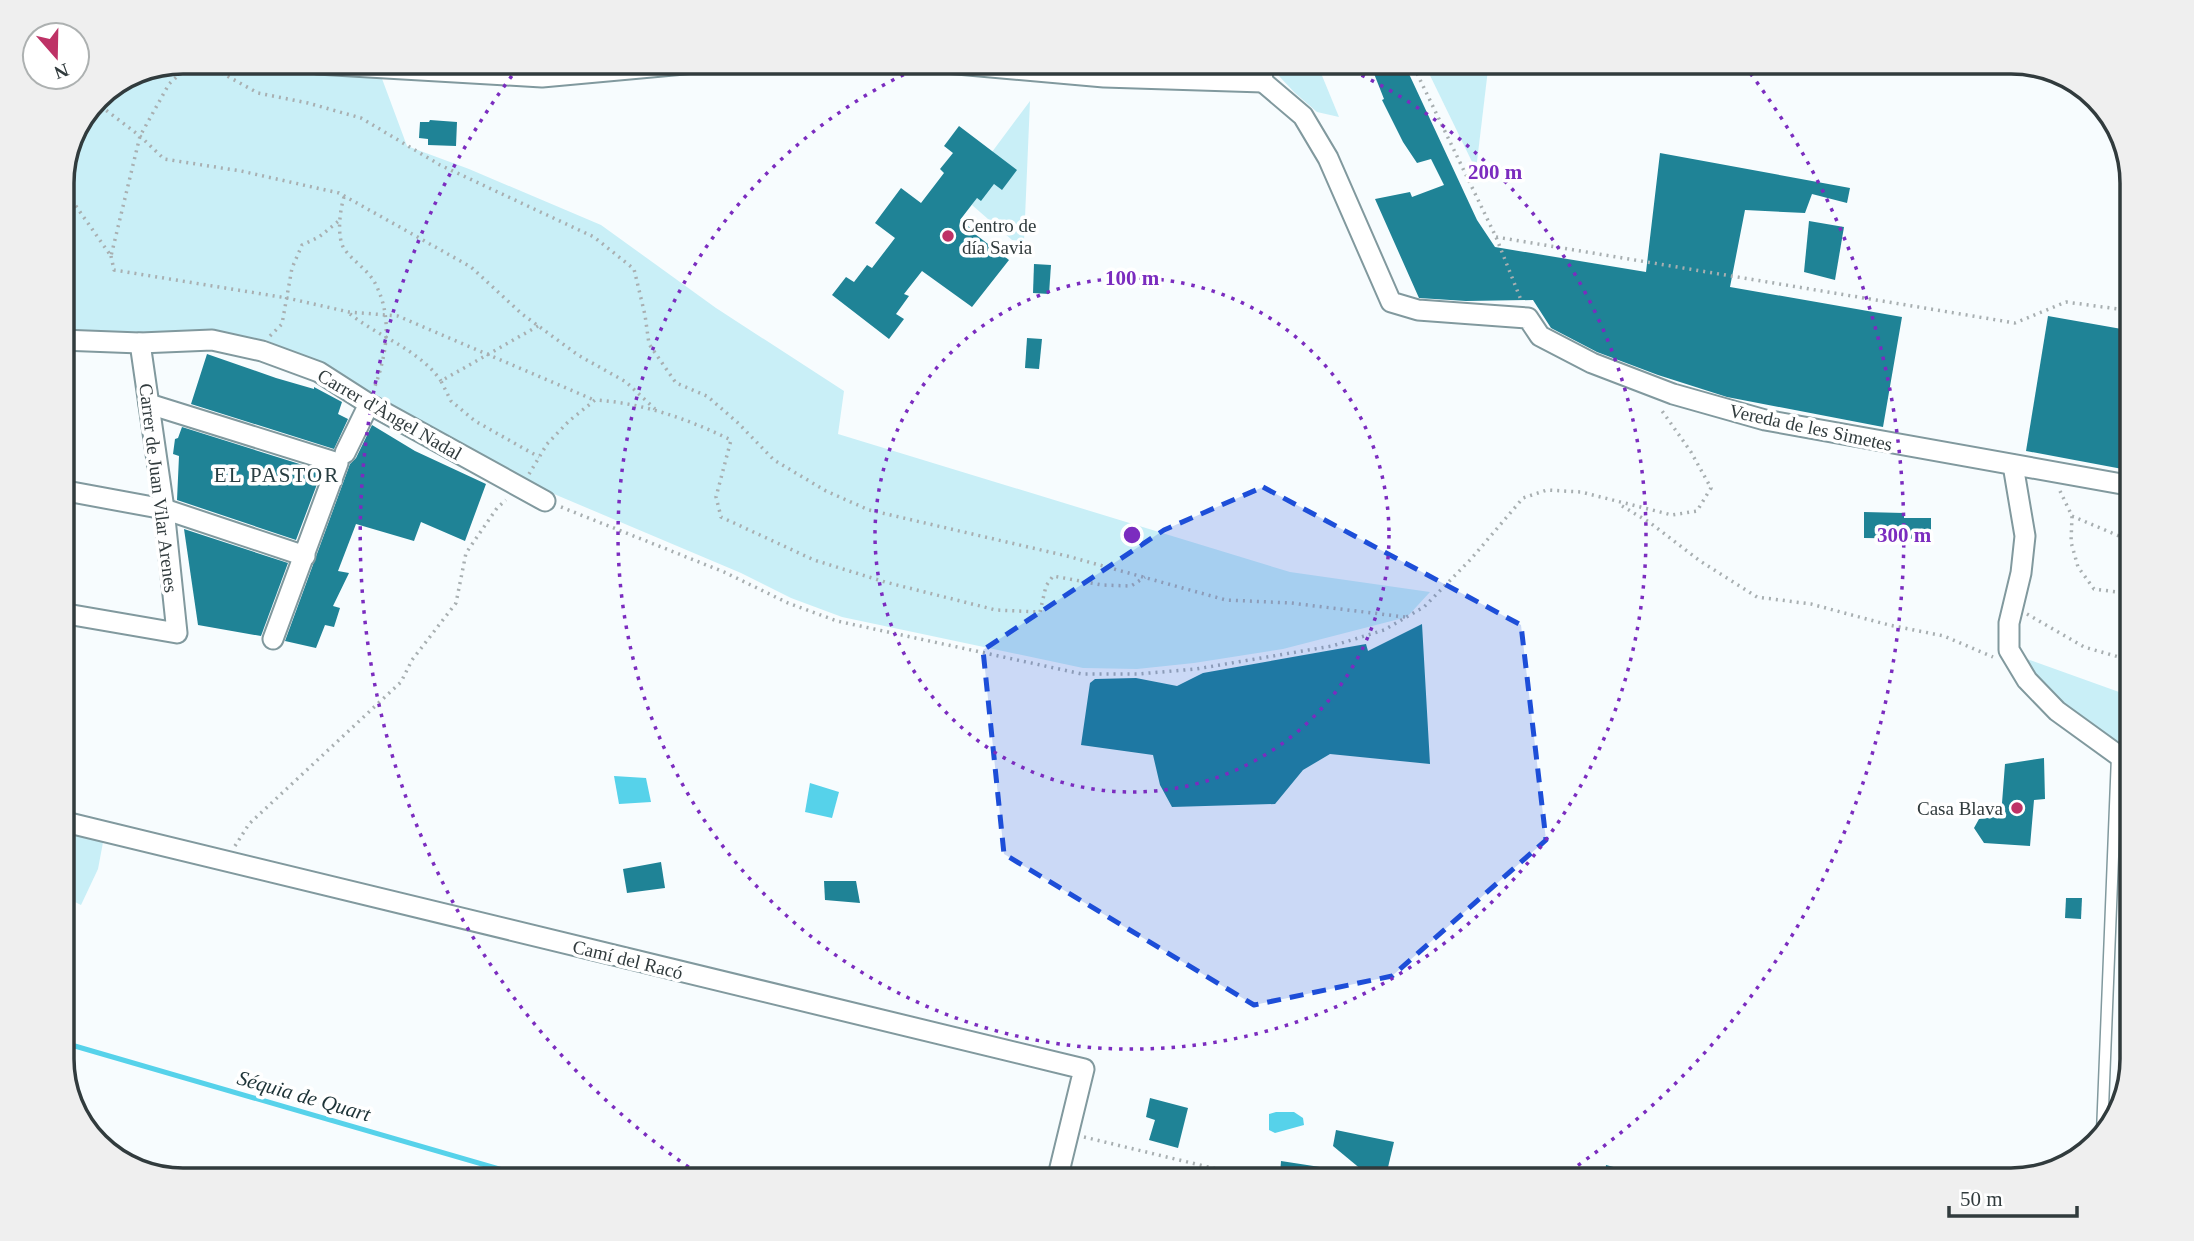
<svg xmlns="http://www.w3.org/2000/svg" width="2194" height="1241" viewBox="0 0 2194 1241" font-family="'Times New Roman',serif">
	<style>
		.green { fill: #c9eff7 }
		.water { fill: #56d2ea }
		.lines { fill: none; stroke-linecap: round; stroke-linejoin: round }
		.stream { stroke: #56d2ea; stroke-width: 5 }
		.building { fill: #1f8396 }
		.service-casing { stroke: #81999e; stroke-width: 13 }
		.minor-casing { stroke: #81999e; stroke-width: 23 }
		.path { stroke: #a8afb1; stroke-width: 3.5; stroke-dasharray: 2 5; stroke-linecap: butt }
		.service { stroke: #fff; stroke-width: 10 }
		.minor { stroke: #fff; stroke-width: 19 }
		.marked { fill: #1d4ed8; fill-opacity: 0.2; stroke: #1d4ed8; stroke-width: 5; stroke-dasharray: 14 9; stroke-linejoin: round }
		.ring { fill: none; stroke: #7b2cbf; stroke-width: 3.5; stroke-dasharray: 3.5 7 }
		.poi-dot { fill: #be3266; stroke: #fff; stroke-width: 2.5 }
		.labels { text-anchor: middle; stroke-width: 7; stroke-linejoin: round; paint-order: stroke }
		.poi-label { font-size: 19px; fill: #313b3d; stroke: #fff; text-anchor: start }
		.street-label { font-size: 19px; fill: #313b3d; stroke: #fff }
		.neighbourhood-label { font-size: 21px; letter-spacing: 2px; fill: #293e42; stroke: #fff }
		.water-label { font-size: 21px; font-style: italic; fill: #1d3337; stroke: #fff }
		.rim { fill: none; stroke: #313b3d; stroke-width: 3.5 }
		.centre { fill: #7b2cbf; stroke: #fff; stroke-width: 3.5 }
		.ring-label { font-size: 21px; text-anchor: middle; font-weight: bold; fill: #7b2cbf; stroke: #fff; stroke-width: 7; stroke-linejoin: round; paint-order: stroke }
	</style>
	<rect width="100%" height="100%" fill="#f7fcfe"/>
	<!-- green -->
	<g class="green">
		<polygon points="183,61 291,61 317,68 381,76 407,146 469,169 601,225 716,308 844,391 838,434 1290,572 1430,592 1407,617 1283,649 1194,663 1137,669 1083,668 842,617 791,598 741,573 554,494 383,412 321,366 266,340 203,330 141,334 62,329 61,175 97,97 137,70"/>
		<polygon points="1276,61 1316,61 1339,117 1317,112 1295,93 1279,76"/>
		<polygon points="1423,61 1489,61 1476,170"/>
		<polygon points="1030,101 1024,241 1012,240 972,205 976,198 981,200 994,184 1002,190 992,152"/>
		<polygon points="2027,659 2133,697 2133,763 2027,680"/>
		<polygon points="61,821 104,837 98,869 81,905 61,895"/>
	</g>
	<!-- water -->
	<g class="water">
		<polygon points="614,776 646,778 651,802 619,804"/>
		<polygon points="810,783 839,792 832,818 805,812"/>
		<polygon points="1276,1112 1294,1112 1303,1118 1304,1125 1275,1133 1269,1130 1269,1114"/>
	</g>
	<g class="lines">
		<!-- stream -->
		<polyline class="stream" points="61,1042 537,1180"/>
	</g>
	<!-- building -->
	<g class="building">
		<polygon points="1369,61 1403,61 1477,220 1495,247 1646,272 1660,153 1850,188 1847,203 1812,194 1805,213 1745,210 1730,287 1902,317 1883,427 1727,397 1658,375 1597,352 1551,328 1533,300 1466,301 1419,298 1375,199 1410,192 1412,197 1444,185 1431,159 1417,163 1403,142 1382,100 1384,99"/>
		<polygon points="430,120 457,122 456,146 428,145 428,139 419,138 420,122 429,122"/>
		<polygon points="959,126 1017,170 1002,190 994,184 981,201 977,198 960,220 972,229 971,231 1009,260 972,307 922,271 904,294 909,296 896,314 904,319 889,339 832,295 846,277 854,282 867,265 872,268 895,238 875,223 901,188 921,203 944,173 940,169 953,153 944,146"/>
		<polygon points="1809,221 1844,227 1835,280 1804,272"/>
		<polygon points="1034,264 1051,265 1049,294 1033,293"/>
		<polygon points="2048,316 2133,331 2133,471 2026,451"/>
		<polygon points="1027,338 1042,339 1039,369 1025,368"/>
		<polygon points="207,354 276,378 314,389 314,387 342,402 338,414 348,419 334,449 191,404"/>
		<polygon points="372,425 415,451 486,484 465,541 421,522 414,541 356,524 338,571 349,573 333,606 340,608 334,627 325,625 316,648 285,641 350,464 356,458"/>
		<polygon points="182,427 322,471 296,540 177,500 179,456 173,454 175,439 178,438"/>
		<polygon points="1864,512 1904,513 1904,518 1931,518 1931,539 1864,538"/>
		<polygon points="184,529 288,563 261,636 198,625"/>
		<polygon points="1422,624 1430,764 1330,754 1303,770 1275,804 1172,807 1160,785 1153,755 1081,745 1090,683 1095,679 1136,678 1177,686 1203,673 1366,644 1368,651"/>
		<polygon points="2044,758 2045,799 2034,800 2030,846 1984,843 1974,828 1979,819 2001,816 2005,764"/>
		<polygon points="661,862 665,888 627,893 623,869"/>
		<polygon points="824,881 856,881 860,903 825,900"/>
		<polygon points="2066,898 2082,898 2081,919 2065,918"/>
		<polygon points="1150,1098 1188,1108 1178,1148 1149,1140 1155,1120 1146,1117"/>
		<polygon points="1336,1130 1394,1142 1385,1180 1374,1180 1333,1146"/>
		<polygon points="1281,1161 1320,1167 1316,1180 1302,1180 1280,1175"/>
		<polygon points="1606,1165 1644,1175 1643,1180 1604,1180"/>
	</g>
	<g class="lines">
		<!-- service casing -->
		<g class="service-casing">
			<polyline id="service" points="2102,1133 2117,756"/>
		</g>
		<!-- minor casing -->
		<g class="minor-casing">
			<g id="minor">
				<polyline points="306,61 317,64 542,77 717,61"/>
				<polyline points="923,61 1104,77 1263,82"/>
				<polyline points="1261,61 1263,82"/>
				<polyline points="1263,82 1303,116 1328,158 1391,302 1418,310 1528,318 1540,336 1592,363 1673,394 1765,420 2133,486"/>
				<polyline points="61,340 140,343 212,340 262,351 319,372 369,404 545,501"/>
				<polyline points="149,404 338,463 273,639"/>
				<polyline points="345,453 369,404"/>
				<polyline points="2013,465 2025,536 2021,573 2009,623 2009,650 2027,680 2057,711 2133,766"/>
				<polyline points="61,490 164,509 305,556"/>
				<polyline points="61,613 177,633 164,509 140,343"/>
				<polyline points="61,821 1084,1069 1057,1180"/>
			</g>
		</g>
		<!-- path -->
		<g class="path">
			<polyline points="217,61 218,71 258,93 308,103 361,118 440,165 594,237 634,269 645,315 649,344 676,383 707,396 737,422 774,460 826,491 869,510 1067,556 1226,600 1291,603 1405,617"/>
			<polyline points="1411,61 1496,237 1521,300"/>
			<polyline points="94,104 103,108 140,136 164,159 241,171 339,193 471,267 522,314 578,355 626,382 655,409"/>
			<polyline points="61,182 71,199 111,256 140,136 169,84 194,61"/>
			<path d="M344 197C340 210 336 238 345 250 354 262 368 270 375 283 393 317 387 354 374 389"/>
			<polyline points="1496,237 2015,323 2066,302 2133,311"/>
			<polyline points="111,256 114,270 287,298 349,312 398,316 594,400"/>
			<path d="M350 314C379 337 420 350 441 381"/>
			<polyline points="538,326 441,381 451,401 475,421 539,457"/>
			<polyline points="270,336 282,324 292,268 302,245 319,237 340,220"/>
			<path d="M529 474 547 444 569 421 595 400C643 403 688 419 731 440L716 497 721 517 814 560 885 582 996 610 1040 612 1046 586 1053 576 1102 585 1131 586 1145 577"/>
			<polyline points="2060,491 2072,516 2071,542 2078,567 2094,589 2133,594"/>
			<polyline points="1622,506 1649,522 1700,561 1757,597 1811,604 1889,625 1944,636 1993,657"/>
			<polyline points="561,507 724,572 788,603 837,621 1082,674 1138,674 1196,669 1332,646 1384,630 1424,607 1471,559 1523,498 1547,490 1581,492 1672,515 1697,511 1711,488 1691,452 1660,408"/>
			<polyline points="2072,516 2133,542"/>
			<polyline points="2027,614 2084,647 2119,657 2133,667"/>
			<polyline points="235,846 249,824 401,682 412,660 456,603 466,553 497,508 506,500"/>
			<polyline points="1084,1137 1262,1180"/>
			<polyline points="463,1180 464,1177"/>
		</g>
		<!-- service -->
		<use href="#service" class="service"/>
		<!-- minor -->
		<use href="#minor" class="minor"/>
	</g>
	<!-- marked area -->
	<path class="marked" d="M1263 487 1521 625 1546 840 1392 976 1254 1005 1004 854 983 650 1164 530Z"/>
	<!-- distance rings -->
	<g class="ring">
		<circle cx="1132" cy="535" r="257"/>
		<path d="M1333 62A514 514 0 1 1 931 62"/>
		<path d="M706 1179A772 772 0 0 1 520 65M1744 65A772 772 0 0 1 1558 1179"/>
	</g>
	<!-- markers -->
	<g class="poi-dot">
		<circle cx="948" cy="236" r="7"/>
		<circle cx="2017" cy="808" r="7"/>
	</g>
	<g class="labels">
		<!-- poi labels -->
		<g class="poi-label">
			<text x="962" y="232">Centro de<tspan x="962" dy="22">día Savia</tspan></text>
			<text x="2003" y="815" text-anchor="end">Casa Blava</text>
		</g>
		<!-- street labels -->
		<g class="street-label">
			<text transform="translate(390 414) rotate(30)" y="7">Carrer d'Àngel Nadal</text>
			<text transform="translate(1811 427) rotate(12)" y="7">Vereda de les Simetes</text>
			<text transform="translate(159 488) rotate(83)" y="7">Carrer de Juan Vilar Arenes</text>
			<text transform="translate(628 959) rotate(14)" y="7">Camí del Racó</text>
		</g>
		<!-- neighbourhood labels -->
		<g class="neighbourhood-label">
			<text x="277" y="482">EL PASTOR</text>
		</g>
		<!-- water labels -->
		<g class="water-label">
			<text transform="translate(304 1096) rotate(16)" y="7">Séquia de Quart</text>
		</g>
	</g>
	<!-- crop -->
	<path d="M0 0H2194V1241H0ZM183 74H2011A109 109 0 0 1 2120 183V1059A109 109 0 0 1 2011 1168H183A109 109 0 0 1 74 1059V183A109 109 0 0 1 183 74Z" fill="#efefef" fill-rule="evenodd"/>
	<path class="rim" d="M183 74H2011A109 109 0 0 1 2120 183V1059A109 109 0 0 1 2011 1168H183A109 109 0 0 1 74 1059V183A109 109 0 0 1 183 74Z"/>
	<circle cx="1132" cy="535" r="10" class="centre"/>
	<g class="ring-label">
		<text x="1495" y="179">200 m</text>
		<text x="1132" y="285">100 m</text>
		<text x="1904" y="542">300 m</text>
	</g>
	<!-- north arrow -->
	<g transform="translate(56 56) rotate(160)"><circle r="33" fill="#ffffff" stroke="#adb1b1" stroke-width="2"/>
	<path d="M0-5L12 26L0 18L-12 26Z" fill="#be3266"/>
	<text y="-10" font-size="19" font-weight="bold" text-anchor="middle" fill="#313b3d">N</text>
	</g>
	<!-- scale -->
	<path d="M1949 1206v10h128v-10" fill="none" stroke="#313b3d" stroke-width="3.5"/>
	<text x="1960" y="1206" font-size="21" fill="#313b3d" stroke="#ffffff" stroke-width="5" paint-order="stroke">50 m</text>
</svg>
